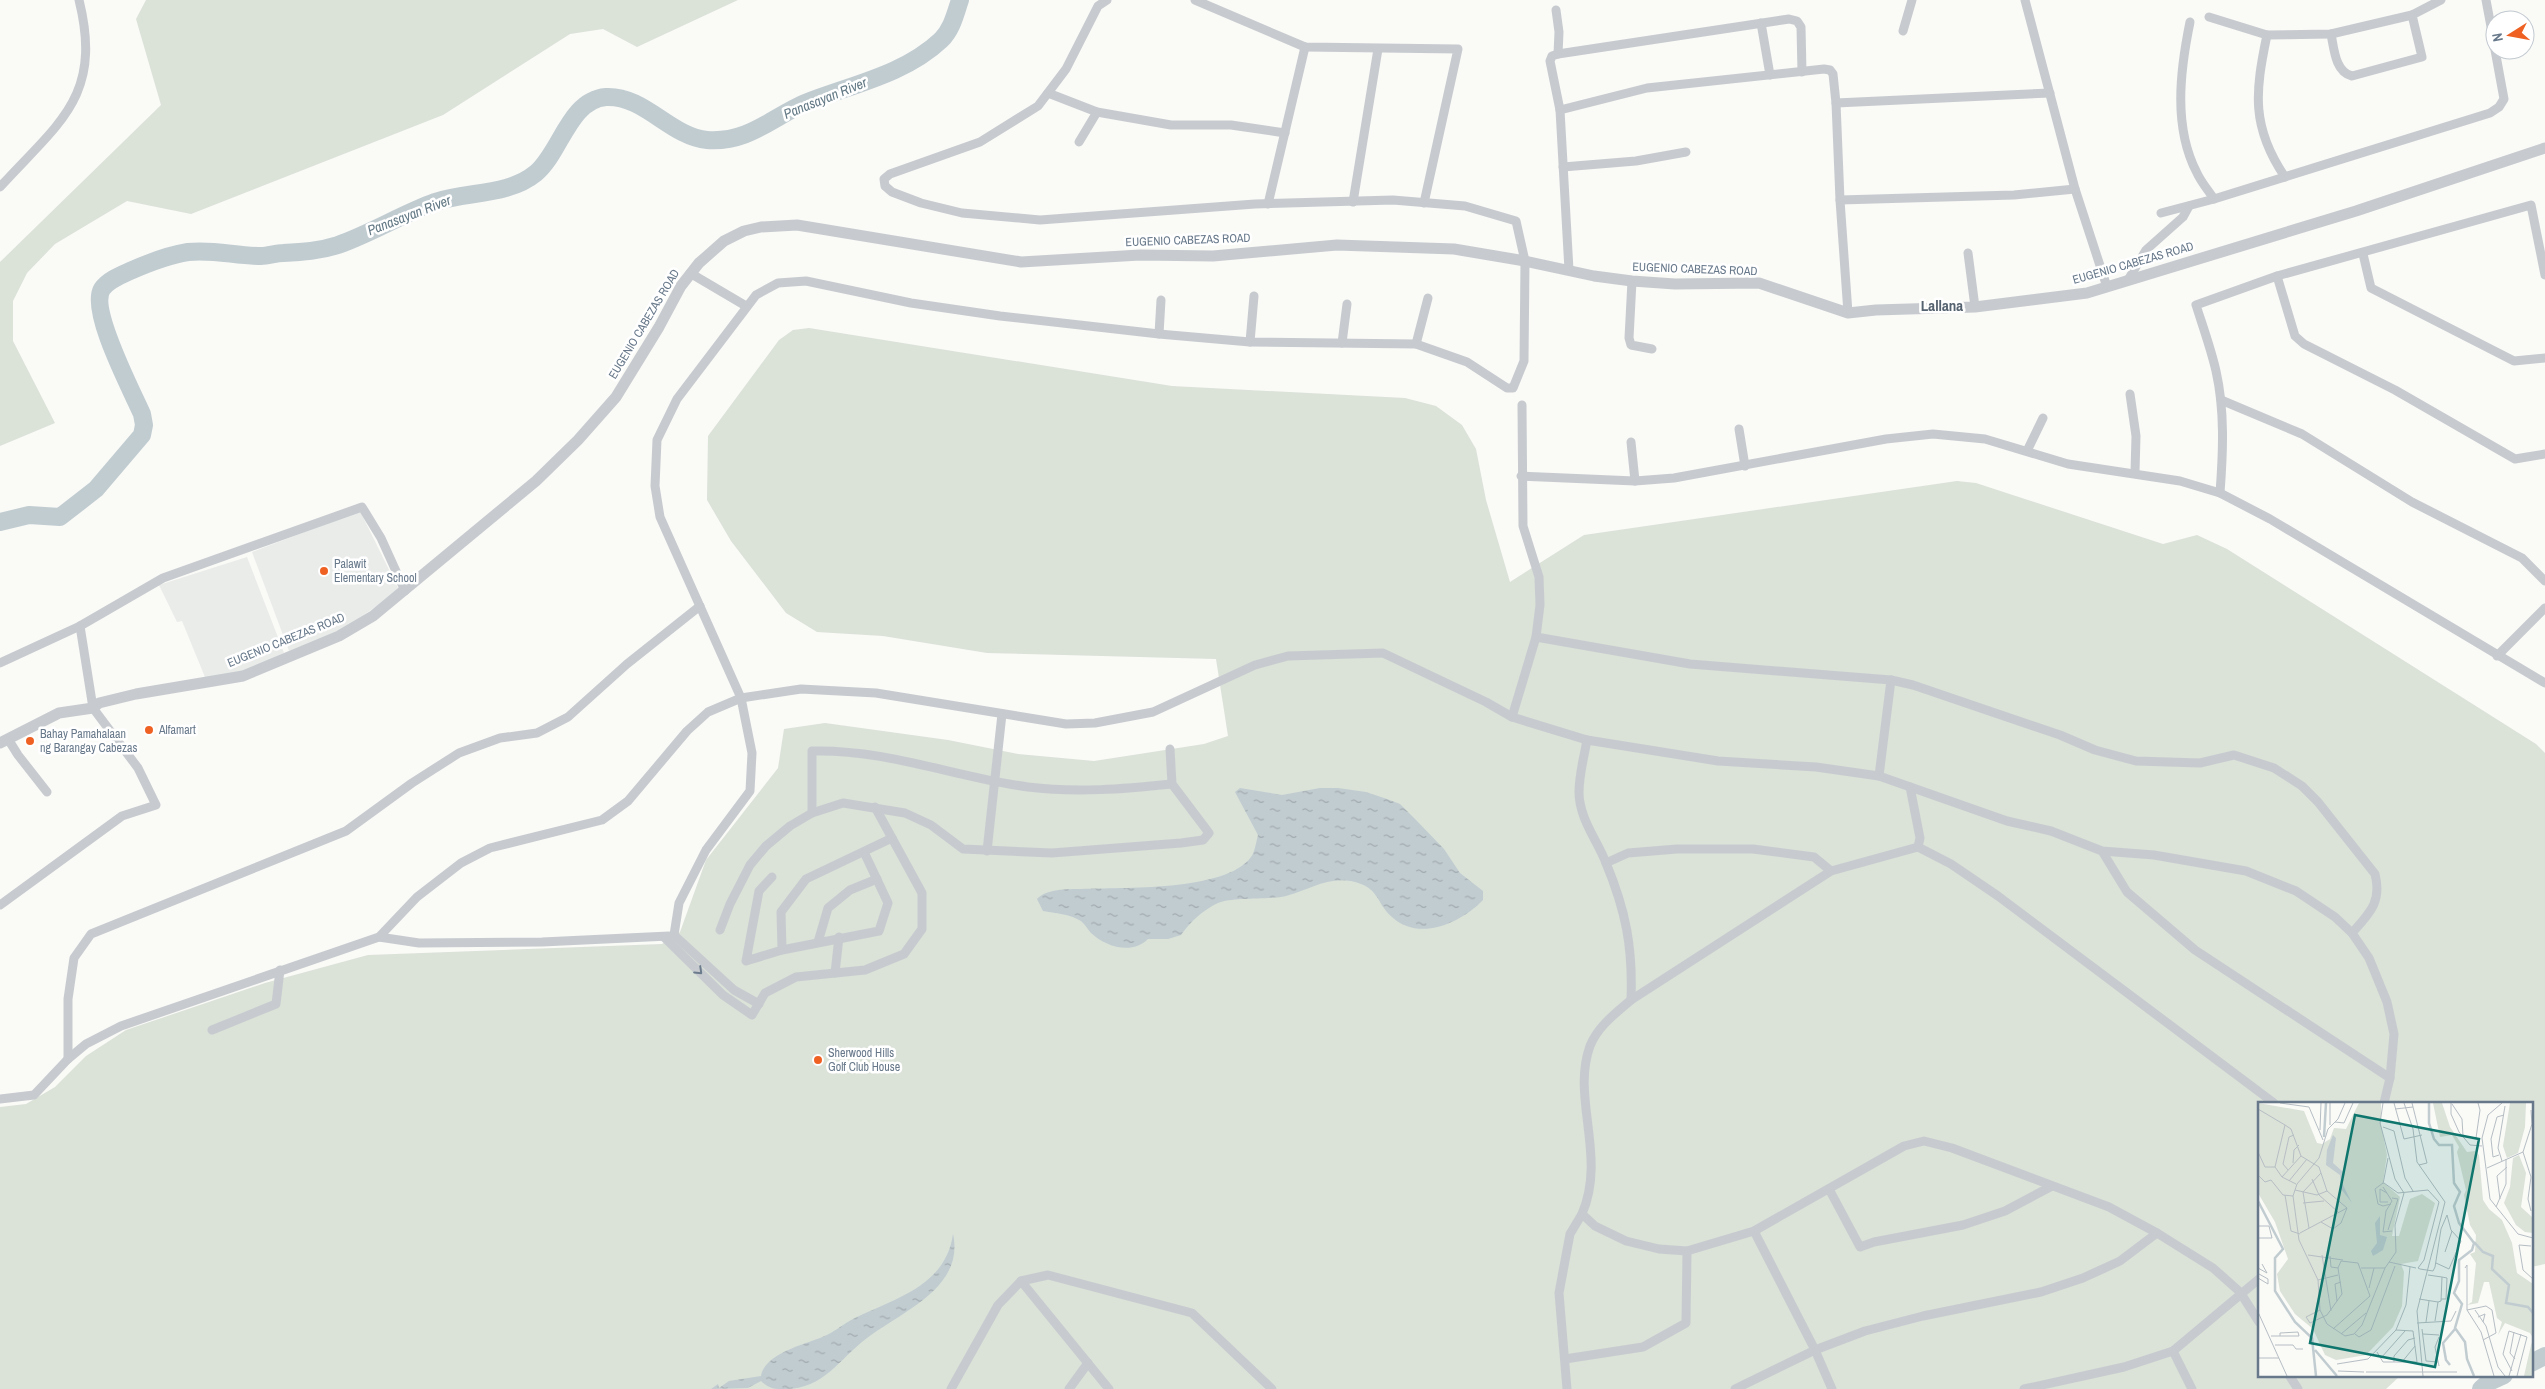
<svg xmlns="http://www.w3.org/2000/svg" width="2545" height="1389" viewBox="0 0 2545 1389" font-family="'Archivo Narrow',sans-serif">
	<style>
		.built { fill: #eaecea }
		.grass { fill: #dbe2d8 }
		.water { fill: url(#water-ripples) }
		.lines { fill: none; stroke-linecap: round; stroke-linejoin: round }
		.river { stroke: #c1ccd1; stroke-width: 18 }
		.minor { stroke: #c7cbcf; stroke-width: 9 }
		.tertiary { stroke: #c7cbcf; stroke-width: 11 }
		.oneway { stroke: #6c7c8d }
		.poi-dot { fill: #ef6122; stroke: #fff; stroke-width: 2 }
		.labels { text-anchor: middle; stroke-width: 5; stroke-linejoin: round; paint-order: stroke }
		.street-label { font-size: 12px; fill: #67788a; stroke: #fff }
		.poi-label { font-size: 12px; fill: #67788a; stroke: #fff; text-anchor: start }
		.water-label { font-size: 14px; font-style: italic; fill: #637985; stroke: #fff }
		.quarter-label { font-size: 15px; font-weight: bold; fill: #55626f; stroke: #fff }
		.inset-river { fill: none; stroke: #c1ccd1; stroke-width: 2.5 }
		.inset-road { fill: none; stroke: #b6bec4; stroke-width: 1 }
		.view { fill: #0f766e; fill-opacity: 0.15; stroke: #0f766e; stroke-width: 2.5 }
		.inset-edge { fill: none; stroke: #67788a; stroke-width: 2.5 }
	</style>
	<defs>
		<pattern id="water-ripples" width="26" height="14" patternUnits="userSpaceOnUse" patternTransform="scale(1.25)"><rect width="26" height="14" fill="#c1ccd1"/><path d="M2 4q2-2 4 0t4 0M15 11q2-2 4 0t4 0" fill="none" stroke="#a1aaaf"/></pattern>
	</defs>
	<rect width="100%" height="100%" fill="#fafaf7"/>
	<!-- built -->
	<g class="built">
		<polygon points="360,511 399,590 343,630 289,651 252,552"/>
		<polygon points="247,557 284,653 240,674 207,682 182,621 177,622 159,585"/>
	</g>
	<!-- grass -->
	<g class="grass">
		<polygon points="146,0 738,0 637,47 603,29 570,34 443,115 191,214 127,201 55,244 27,273 13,301 13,341 55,423 0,446 0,262 161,105 136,19"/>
		<polygon points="809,328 1172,386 1405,398 1436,406 1462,425 1476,449 1486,500 1510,582 1584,535 1957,481 1976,483 2163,544 2197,535 2227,549 2536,744 2545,753 2545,1264 2531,1267 2531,1103 2259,1103 2259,1375 2401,1375 2386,1389 0,1389 0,1107 26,1104 55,1087 86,1056 126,1030 265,983 368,955 662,944 680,932 706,860 778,768 784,729 825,723 948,740 1018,754 1094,761 1204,744 1228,736 1216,659 987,653 883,636 817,632 786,613 731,541 707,500 708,436 779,340 793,330"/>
	</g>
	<!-- water -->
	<g class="water">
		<path d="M1240 788 1282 795 1320 788H1338L1366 792 1387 799 1400 804 1416 820 1444 849 1460 873 1483 891V900C1461 923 1419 942 1392 917 1375 902 1380 887 1351 881 1326 877 1309 890 1286 896 1268 900 1232 897 1218 903 1203 910 1190 922 1181 935L1168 939H1148C1132 955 1106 947 1091 933 1088 930 1085 924 1081 921 1070 914 1055 913 1043 911L1037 899C1046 889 1067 889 1081 889 1121 887 1226 892 1251 857 1255 852 1256 842 1258 835L1235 792Z"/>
		<path d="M953 1234C965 1288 901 1312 867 1338 839 1359 824 1389 785 1389 775 1389 769 1389 761 1381L748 1388 711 1389 718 1384 719 1388 729 1381 761 1376C765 1352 808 1344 827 1335 837 1330 846 1322 857 1317 897 1298 946 1285 953 1234Z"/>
	</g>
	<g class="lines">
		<!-- river -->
		<g class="river">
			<path d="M0 522 29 515 60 517 96 489 142 435 144 425 142 414C132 391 89 310 102 289 108 280 121 275 130 271 148 263 169 255 188 252 213 249 236 256 261 256 268 256 276 253 283 253 303 252 319 251 338 245 372 233 402 214 435 202 468 191 508 196 536 173 561 152 569 100 606 97 644 95 671 137 707 140 748 143 771 118 805 103 850 85 904 75 941 40 952 29 955 15 960 0"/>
			<polyline points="2531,1363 2545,1356"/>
			<polyline points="2481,1389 2489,1382 2504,1375"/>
		</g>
		<!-- minor -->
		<g class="minor">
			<polyline points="1195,0 1305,47 1458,49 1424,203"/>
			<polyline points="2025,0 2075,189 2107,287"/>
			<polyline points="2486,0 2495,48"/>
			<polyline points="1556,10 1559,32 1558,54"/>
			<polyline points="2209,17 2267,35 2331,34 2412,15 2441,0"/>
			<path d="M2190 22C2180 71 2173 127 2197 173 2201 182 2208 190 2214 199"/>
			<polyline points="1761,23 1770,75"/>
			<polyline points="1903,31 1912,0"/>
			<path d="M2331 34C2334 48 2335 72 2352 76L2422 57 2412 15"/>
			<path d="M2267 35C2255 92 2251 127 2285 177"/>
			<polyline points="1048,93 1097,112 1171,125 1231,125 1285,133"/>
			<polyline points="1836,103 1840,200 1848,313"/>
			<polyline points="1560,110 1550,61 1552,56 1558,54 1789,19 1797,21 1801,27 1802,72"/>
			<polyline points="1079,142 1097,112"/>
			<polyline points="1563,167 1636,161 1686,152"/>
			<path d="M0 187C59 122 103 97 79 0"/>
			<polyline points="1840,200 2014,195 2075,189"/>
			<polyline points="1353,202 1378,49"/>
			<polyline points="1268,204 1305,47"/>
			<polyline points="2161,213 2214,199 2490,113 2499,107 2504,99 2495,50"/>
			<polyline points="1968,253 1975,307"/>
			<polyline points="2363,254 2371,288 2514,361 2545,358"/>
			<polyline points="1569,270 1560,110 1647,88 1824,69 1830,70 1833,74 1836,103 2050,93"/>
			<polyline points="690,273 746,306"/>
			<polyline points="2277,276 2295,336 2304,344 2395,390 2515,459 2545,454"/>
			<polyline points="2128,280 2146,250 2183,217 2189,206"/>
			<polyline points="1632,281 1629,338 1631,345 1652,349"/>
			<polyline points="1159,334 1161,300"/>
			<polyline points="1250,342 1254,296"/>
			<polyline points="1342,343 1347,304"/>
			<polyline points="1416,344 1428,298"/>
			<polyline points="2130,394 2136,436 2135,472"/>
			<polyline points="2221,400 2302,434 2412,502 2522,558 2545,581"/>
			<polyline points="1739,429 1745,466"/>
			<polyline points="1631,442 1635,481"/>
			<polyline points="2027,451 2043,418"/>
			<polyline points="1521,476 1635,481 1674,478 1886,439 1933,434 1985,439 2068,464 2180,481 2220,493 2270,519 2545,683"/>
			<path d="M2220 493C2223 453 2225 411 2216 371 2211 349 2203 327 2196 305L2277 276 2531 205 2545 275"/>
			<path d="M1536 637 1690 664 1891 680 1913 685 2060 735 2095 750 2136 761 2200 763 2234 755 2274 768 2302 786 2318 802 2375 874C2382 902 2370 913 2352 933"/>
			<polyline points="2497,656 2545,608"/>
			<polyline points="0,663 80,626 163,578 362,507 381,538 405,591"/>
			<polyline points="1512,717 1536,637 1540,605 1539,577 1523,526 1522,405"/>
			<polyline points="8,739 18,755 47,792"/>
			<path d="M1587 740C1584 757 1579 775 1579 792 1579 818 1597 840 1606 863 1626 911 1633 948 1631 1000"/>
			<polyline points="1879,776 1891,680"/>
			<polyline points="1910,787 1920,838 1918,847"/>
			<path d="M812 813V751C886 749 955 777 1028 787 1076 793 1124 789 1172 784"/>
			<polyline points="987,851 1002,714"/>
			<polyline points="2102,851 2127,892 2195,950 2390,1078"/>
			<polyline points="1606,863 1628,853 1677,849 1753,849 1814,857 1831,871"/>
			<polyline points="772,877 759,891 746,961 782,950 879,931 888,903 864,852"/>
			<polyline points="0,905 122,816 156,805 138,768 93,708 80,626"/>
			<polyline points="720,930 730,904 750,865 766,846 790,826 812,813 843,803 905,813 931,825 963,849 1052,853 1181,843 1203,840 1209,833 1172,784 1170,749"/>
			<polyline points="674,935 679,903 706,850 750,791 752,753 741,698 660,517 655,486 657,440 677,399 756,295 778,283 806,281 911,303 1000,316 1159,334 1250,342 1416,344 1467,362 1507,388 1513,388 1524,361 1525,261 1516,221 1465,206 1393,200 1255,204 1040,220 962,213 921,203 892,192 885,186 884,179 890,174 980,142 1038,106 1066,69 1098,6 1107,0"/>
			<polyline points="674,935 734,990 759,1004"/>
			<polyline points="379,937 419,943 542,942 669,936"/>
			<polyline points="664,937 723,995 752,1015 765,993 796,977 865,970 904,954 922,929 922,893 875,807"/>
			<polyline points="818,942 828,908 850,890 877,879"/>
			<polyline points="782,950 781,912 806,879 892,838"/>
			<polyline points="835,973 839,937"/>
			<polyline points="212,1030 276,1004 280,970"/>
			<polyline points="68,1059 68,999 74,958 91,934 346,831 412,783 459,753 500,738 537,733 568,717 627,664 700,606"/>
			<polyline points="0,1099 34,1095 68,1059 86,1044 121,1026 379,937 417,897 461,863 490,848 602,820 628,801 687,731 708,712 741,698 801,689 876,693 1066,724 1095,723 1153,712 1255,665 1288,656 1383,653 1486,702 1512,717 1587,740 1718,761 1816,767 1879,776 2007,821 2051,831 2102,851 2154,855 2246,871 2296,891 2335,917 2352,933 2369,958 2387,1002 2394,1034 2390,1078 2384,1103"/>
			<polyline points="1829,1189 1860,1247 1874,1242 1963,1225 2005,1211 2052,1186"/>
			<polyline points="1754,1231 1815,1350 1832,1389"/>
			<polyline points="1021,1281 1109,1389"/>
			<path d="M2259 1322 2240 1292 2213 1268 2157 1233 2109 1207 1952 1148 1924 1141 1904 1146 1754 1231 1687 1251 1659 1249 1626 1241 1595 1226 1582 1214C1607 1156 1571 1098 1590 1046 1598 1026 1616 1013 1631 1000L1831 871 1918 847 1951 864 1998 896 2274 1103"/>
			<polyline points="2173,1351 2192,1389"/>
			<polyline points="1565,1359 1643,1347 1686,1323 1687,1251"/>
			<polyline points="2289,1375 2298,1389"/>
			<polyline points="951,1389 998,1305 1021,1281 1048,1275 1192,1313 1272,1389"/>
			<polyline points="1069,1389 1088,1363"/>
			<polyline points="1567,1389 1559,1293 1570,1234 1582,1214"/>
			<polyline points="1735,1389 1815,1350 1865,1331 1923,1316 2041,1292 2083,1278 2120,1261 2157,1233"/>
			<polyline points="2024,1389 2124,1367 2173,1351 2259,1279"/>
		</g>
		<!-- tertiary -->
		<polyline class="tertiary" points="0,743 59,713 93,708 99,703 136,694 243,676 339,636 373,616 536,481 578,440 616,397 659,327 681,286 699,263 724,241 744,231 761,227 797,225 1021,262 1140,255 1213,256 1337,245 1454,249 1525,261 1594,276 1632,281 1675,284 1759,283 1848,313 1876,310 1975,307 2087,293 2356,211 2545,148"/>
	</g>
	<!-- one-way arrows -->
	<defs><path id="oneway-chevron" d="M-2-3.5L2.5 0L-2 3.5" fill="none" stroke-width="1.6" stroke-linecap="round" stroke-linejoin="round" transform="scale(1.25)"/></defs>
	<use class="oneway" href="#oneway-chevron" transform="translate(699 971) rotate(44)"/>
	<!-- markers -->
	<g class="poi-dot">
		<circle cx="324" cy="571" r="5"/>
		<circle cx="149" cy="730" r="5"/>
		<circle cx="30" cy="741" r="5"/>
		<circle cx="818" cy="1060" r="5"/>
	</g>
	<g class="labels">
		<!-- street labels -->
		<g class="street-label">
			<text transform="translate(1188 240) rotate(-2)" y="4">EUGENIO CABEZAS ROAD</text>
			<text transform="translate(2133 263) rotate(-16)" y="4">EUGENIO CABEZAS ROAD</text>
			<text transform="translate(1695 269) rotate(2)" y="4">EUGENIO CABEZAS ROAD</text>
			<text transform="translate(644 324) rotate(-59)" y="4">EUGENIO CABEZAS ROAD</text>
			<text transform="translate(286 640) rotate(-22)" y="4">EUGENIO CABEZAS ROAD</text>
		</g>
		<!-- poi labels -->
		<g class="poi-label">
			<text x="334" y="568">Palawit<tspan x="334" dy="14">Elementary School</tspan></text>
			<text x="159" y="734">Alfamart</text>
			<text x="40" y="738">Bahay Pamahalaan<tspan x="40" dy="14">ng Barangay Cabezas</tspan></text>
			<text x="828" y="1057">Sherwood Hills<tspan x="828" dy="14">Golf Club House</tspan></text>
		</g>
		<!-- water labels -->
		<g class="water-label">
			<text transform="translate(825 98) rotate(-22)" y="5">Panasayan River</text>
			<text transform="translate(409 215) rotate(-21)" y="5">Panasayan River</text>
		</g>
		<!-- quarter labels -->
		<g class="quarter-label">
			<text x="1942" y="311">Lallana</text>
		</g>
	</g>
	<!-- overview -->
	<g transform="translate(2258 1102)">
		<rect width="275" height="275" fill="#fafaf7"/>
		<path d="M0 1 46 9 59 41 64 42 72 37 76 26 88 27 101 1H123V23L129 53 125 80 142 95 134 134H141L152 97 164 92 177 101 160 159 143 162 146 170 144 204 135 225 108 253 78 258 67 253 55 227 37 212 22 189 19 172 30 157 17 120 0 91ZM175 1H184L192 25 209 50 217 49 221 53 225 98 231 107 244 118 254 141 259 171 275 182V236L272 231 247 221 240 233 244 220 239 216 231 180H226L220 201 209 203 214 200 218 161 212 152 217 150 218 133 212 123 206 93 208 88 199 50 201 45 194 33 182 35ZM252 1H268L267 25 260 51 249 56 245 44ZM261 53 268 71 263 105 275 116V131L267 130 258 123 246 101 252 85 255 56ZM275 238V274H266L273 243Z" fill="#dbe2d8"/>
		<path d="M75 33 78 36 75 61 85 70 84 81 94 101 83 87 82 73 68 63 69 48ZM122 114V133L129 135 125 148 115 154 113 149 119 141 117 121Z" fill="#c1ccd1"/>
		<path class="inset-river" d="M171 1V21L176 37 181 43H194L196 81 202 90 196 104 201 121 216 141 214 148 201 158V179L196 191 204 202 197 226 207 240 209 257 216 274M66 35 68 1M0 99 25 147 17 156V189L37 220 54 236 58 274M216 140 225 150 235 154 234 167 251 183 248 201 270 205 275 211M57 248 79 274M192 263 188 258 185 241 197 227"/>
		<path class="inset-road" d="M22 1 51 5 65 38M87 1 80 17 70 27 61 56 39 82 35 94 41 138 60 178 62 208 69 222 87 234 96 232 104 223 127 166 138 150 137 123 146 91 137 77 122 21 125 1M136 1 146 37 164 33M146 1 155 27 159 60 187 100 159 209 165 274M154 1 169 61 161 63M193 1V12L201 30 212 43 224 44M244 1 230 13 224 36 232 97 260 132 275 136M194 2 204 17 205 34M0 7 27 23 17 65H7L0 50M137 7 155 5M273 8 274 22 265 50 273 75 270 97 273 109M77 20 86 21 95 1M27 23 33 27 43 54 61 65 69 89 89 106 83 121 75 127 63 120M72 23V1M125 25 136 29 147 76 155 89M62 28 63 1M218 36 222 8 220 1M241 53 235 55 233 37 239 15 246 13M244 59 240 46 247 4M35 61 36 48 41 43M17 65 24 75 38 82M229 66 265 50M30 68 25 62 31 35 36 33M0 73 7 80 13 78 25 93 35 94M24 75 43 54M54 77 61 93 80 110M31 79 49 57M125 81 117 87 120 102 125 104 133 102M126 81 140 91 170 88 181 100 166 158 160 166 162 167 175 169 177 165 183 127 189 113M125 82 130 56M125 85 134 99 128 109 125 130 134 129M37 88 59 93 69 89M129 91 122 87V100H130M27 93 33 129 42 132M242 97 239 74 249 65M45 101 66 99M238 105 248 82V57M0 124H11L14 136H0M51 126 45 90 63 71M130 128 140 97 134 96M42 131 89 106M275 138V170M273 144 261 143 265 168 275 177M187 150 194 129M50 153 85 158M64 153 73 209M72 154 73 165 80 166M131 160 158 166M178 161 191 167 203 139 193 128 189 113M0 166 9 171 4 162M103 166H127M207 166 209 163V208L223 230 236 274M170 173 184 175 183 199 180 200 177 219M0 176 10 182V177L1 172M60 178 80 173M111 186 116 166M161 197 180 200M183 197H188L189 176 184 175M79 199 77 182 83 180M62 208 48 215 52 221 69 213 84 192 80 166 83 159 100 161 112 194 75 227M209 208 228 204 234 208 238 231 225 238M217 208 228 224 240 265 247 274M0 210 29 274M220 215 227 212 225 220M168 220 171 199M159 221 193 219 198 209M164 227 168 259 180 260M256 230 252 251 257 257M83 232 108 211M97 232 101 235 113 228 137 164M165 232 181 233M13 234H41M22 234V231L40 230 41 234M181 235 177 245 181 264M17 243H35L38 247H45M119 250 125 260H159L155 229 138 228M0 256H21M123 256 147 229M136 260V254L150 238 157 236M144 260 157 244M79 262 110 257 138 228 148 203 152 165M80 269 106 270M254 269 245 252 251 229 269 235 259 274M108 270H199M251 274 263 232"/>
		<path class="view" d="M97 13 221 37 177 265 52 241Z"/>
		<rect width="275" height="275" class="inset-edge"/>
	</g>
	<!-- north arrow -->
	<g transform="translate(2510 35) rotate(259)"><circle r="24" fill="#ffffff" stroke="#c2c9d0"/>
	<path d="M0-4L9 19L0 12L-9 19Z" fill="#ef6122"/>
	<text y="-8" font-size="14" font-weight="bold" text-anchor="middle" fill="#67788a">N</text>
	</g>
</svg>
